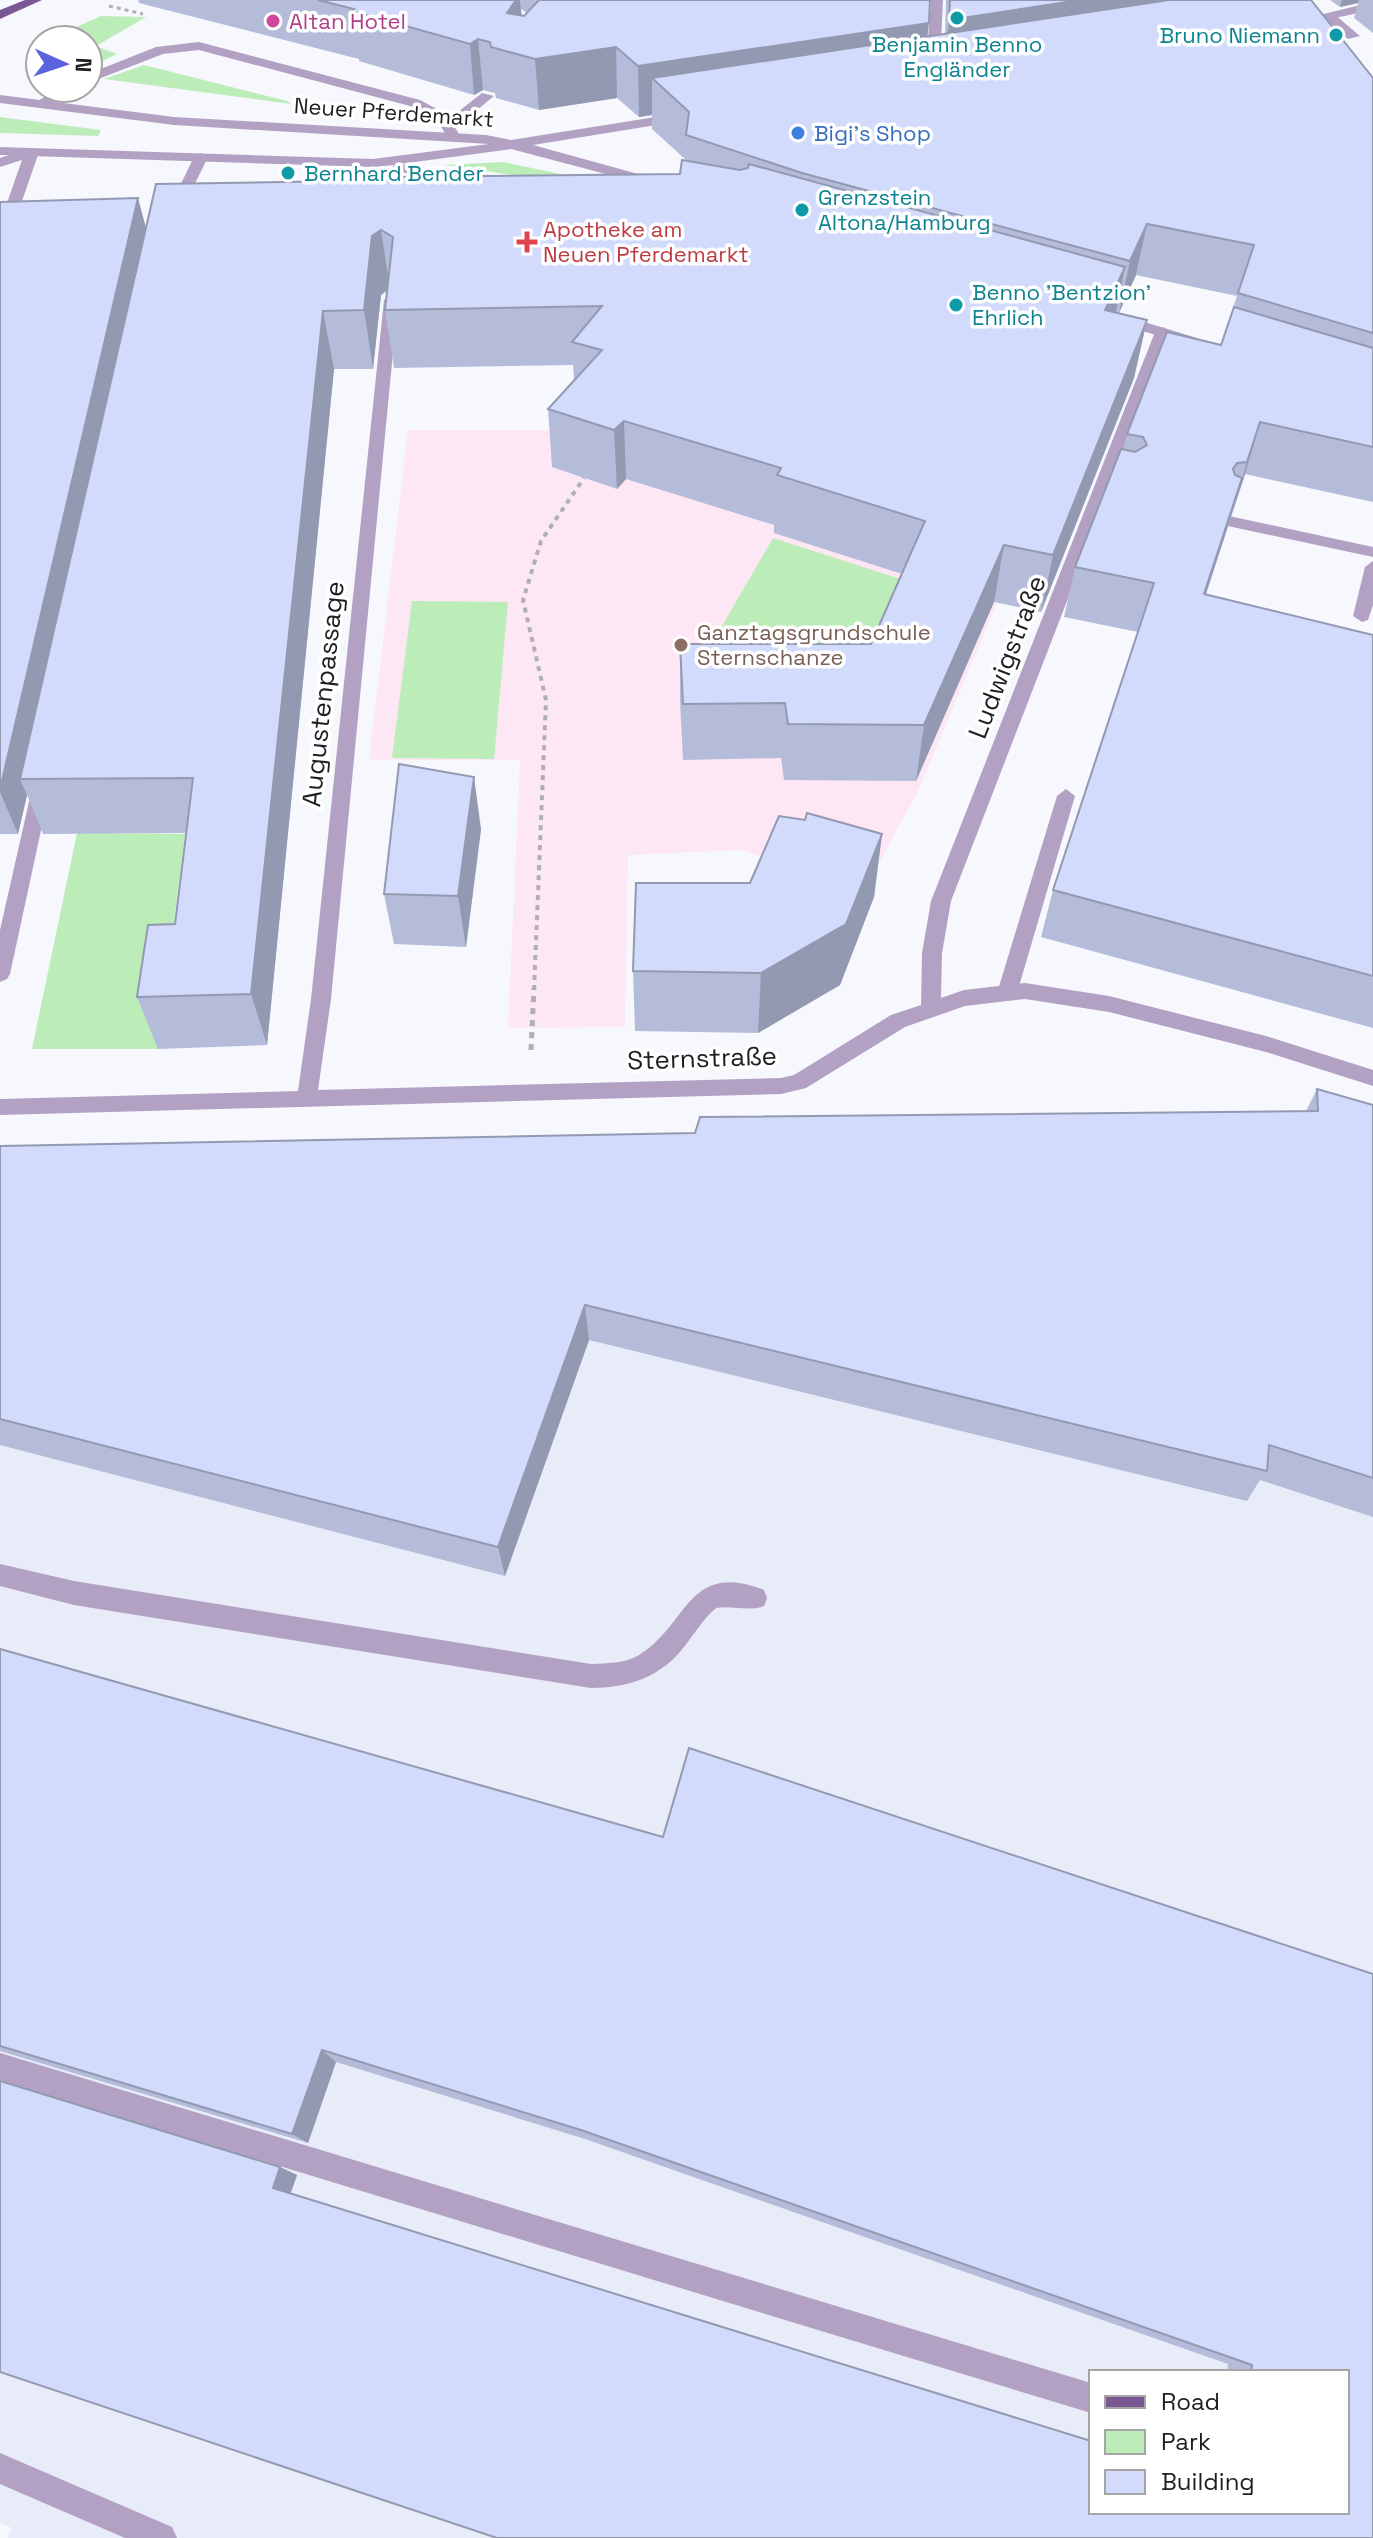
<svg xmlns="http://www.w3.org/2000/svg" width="1373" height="2538" viewBox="0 0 1373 2538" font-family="'Space Grotesk',sans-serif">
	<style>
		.built { fill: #e8ebf8; fill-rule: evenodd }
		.education { fill: #fde7f5 }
		.green { fill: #bcedb8 }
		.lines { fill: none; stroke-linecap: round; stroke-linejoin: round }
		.path-far2 { stroke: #afb0b5; stroke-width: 3; stroke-dasharray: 4 4; stroke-linecap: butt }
		.path-far1 { stroke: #afb0b5; stroke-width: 4; stroke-dasharray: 5 5; stroke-linecap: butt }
		.path { stroke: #afb0b5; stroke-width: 5; stroke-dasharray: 6 6; stroke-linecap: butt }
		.service { fill: #b3a1c3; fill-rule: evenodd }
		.minor { fill: #b3a1c3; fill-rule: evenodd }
		.tertiary { fill: #b3a1c3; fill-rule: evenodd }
		.primary { fill: #7a5894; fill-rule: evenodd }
		.wall { fill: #b5bcd9; fill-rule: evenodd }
		.shaded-wall { fill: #9399b0 }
		.building { fill: #d2dbfc; stroke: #9399b0; stroke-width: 2 }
		.culture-dot { fill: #0f9aa8; stroke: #fff; stroke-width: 3 }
		.hotel-dot { fill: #d1479c; stroke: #fff; stroke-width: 3 }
		.shop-dot { fill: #3f7fe0; stroke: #fff; stroke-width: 3 }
		.health-dot { fill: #e0444e; stroke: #fff; stroke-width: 3 }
		.education-dot { fill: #8d6e63; stroke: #fff; stroke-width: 3 }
		.labels { text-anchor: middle; stroke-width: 7; stroke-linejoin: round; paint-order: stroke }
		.far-hotel-label { font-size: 22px; fill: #b23c85; stroke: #fff; text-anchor: start }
		.far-culture-label { font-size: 22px; fill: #0d838f; stroke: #fff; text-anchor: start }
		.far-street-label { font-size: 22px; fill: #1e1f21; stroke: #fff }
		.far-shop-label { font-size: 22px; fill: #366cbe; stroke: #fff; text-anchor: start }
		.far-health-label { font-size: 22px; fill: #be3a42; stroke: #fff; text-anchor: start }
		.far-education-label { font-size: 22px; fill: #785e54; stroke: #fff; text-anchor: start }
		.street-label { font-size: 26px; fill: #1e1f21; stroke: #fff }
	</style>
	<rect width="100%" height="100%" fill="#f6f8fe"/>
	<!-- built -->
	<path class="built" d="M0 1171 1373 1253V2538H8L12 2528 0 2523ZM1091 2372H1347V2512H1091Z"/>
	<!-- education -->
	<polygon class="education" points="408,430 574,430 1027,531 920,787 866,887 740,850 628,855 625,1027 508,1028 520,760 369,760"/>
	<!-- green -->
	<g class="green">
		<polygon points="101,16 146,17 96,46 117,54 88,68 88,40 47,40"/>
		<polygon points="144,65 287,101 291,104 104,79"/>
		<polygon points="0,117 101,130 98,136 0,133"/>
		<polygon points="503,162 603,183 600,188 444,165"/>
		<polygon points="773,538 910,582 859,696 681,697"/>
		<polygon points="412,601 508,602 494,759 392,758"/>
		<polygon points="77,833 185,834 158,1049 32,1049"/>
	</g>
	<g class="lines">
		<!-- path-far2 -->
		<polyline class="path-far2" points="109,6 143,14"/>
		<!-- path-far1 -->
		<polyline class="path-far1" points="534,990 546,700 523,600 541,541 584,478"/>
		<!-- path -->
		<polyline class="path" points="531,1050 534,988"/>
		<!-- service -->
		<g class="service">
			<polygon points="1324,14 1334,14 1360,36 1348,39 1324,20"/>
			<polygon points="482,93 494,96 454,129 444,129 444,123"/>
			<polygon points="32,148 39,152 7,244 0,248 0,223 22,160 0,167 0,158"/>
			<polygon points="1229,516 1373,547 1373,557 1223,525 1221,521 1223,517"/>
			<polygon points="1373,561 1373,605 1368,620 1362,622 1353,616 1365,567"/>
			<polygon points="1066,789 1075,796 1017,993 1014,999 1000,999 997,993 1057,796"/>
			<path d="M0 1564 74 1581 591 1664C607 1663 625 1664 639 1655 688 1626 687 1560 764 1590L767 1598 764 1606C749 1612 732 1605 716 1608 703 1619 695 1633 684 1647 661 1677 628 1688 591 1688L74 1605 0 1586Z"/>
			<polygon points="0,2053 1091,2383 1091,2413 0,2081"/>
			<polygon points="0,2453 172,2527 177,2538 125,2538 0,2484"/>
		</g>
		<!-- minor -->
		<g class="minor">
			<polygon points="931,0 943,0 940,64 933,68 926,64"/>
			<polygon points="199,42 420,100 448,115 460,136 448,139 438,121 410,106 199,50 163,54 88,83 88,74 156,47"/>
			<polygon points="61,88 78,88 44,107 32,104"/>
			<polygon points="201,153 208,157 182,210 180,213 170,213 168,210 194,157"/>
			<polygon points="391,296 398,300 331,999 318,1090 781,1078 794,1075 891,1015 921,1005 922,953 931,901 1155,332 1163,327 1171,332 951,901 942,953 941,998 964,990 1025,983 1109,996 1266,1036 1373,1070 1373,1086 1266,1052 1109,1012 1025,999 965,1006 905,1027 806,1088 781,1094 0,1115 0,1099 298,1091 311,999 384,300"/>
			<polygon points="42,777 51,784 10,974 7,979 0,982 0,930 33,784"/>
		</g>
		<!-- tertiary -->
		<g class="tertiary">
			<polygon points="1373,2 1373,10 1296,26 1290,22"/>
			<polygon points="0,95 174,117 486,135 511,140 681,113 688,117 681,121 533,145 660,180 660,186 655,187 511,149 400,164 496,176 498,179 491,183 398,172 391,168 394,165 373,167 0,155 0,147 373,159 489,144 174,125 0,103"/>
			<polygon points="1118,314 1197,338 1200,341 1192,346 1113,322 1110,319"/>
		</g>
		<!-- primary -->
		<polygon class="primary" points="25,0 42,0 0,19 0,10"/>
	</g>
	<!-- wall -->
	<g class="wall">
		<path d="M138 0H930L927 37 945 34 946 0H1311L1373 78V502L1245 474 1206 595 1373 635V1028L1041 937 1053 890 1138 632 1064 617 1075 567 1123 450 1127 434 1221 345 1237 296 1136 275 1119 313 1147 320 1134 378 1041 612 994 602 916 781 784 780 781 758 683 760 680 700V644H871L902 574 774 533V525L626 479 617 489 552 467 548 409 574 380 573 365 394 368 385 310 388 290 381 295 373 369H334L267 1045 158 1049 137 997 175 924 186 833 43 834 27 795 18 834H0V202L146 228 391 183 680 174 686 160 652 129V115L639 117 617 98 539 110 496 98 495 93 483 90 474 95 359 61V59L139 3ZM521 9 527 13 524 16H522Z"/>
		<polygon points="1330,0 1373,0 1373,33 1354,18 1358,3 1340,7"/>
		<polygon points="481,829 466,947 394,944 384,894"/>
		<polygon points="882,834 874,897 840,985 758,1033 635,1031 633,971 750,883"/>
		<polygon points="1317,1089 1373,1105 1373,1517 1260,1480 1247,1501 589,1340 505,1576 0,1445 0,1146 695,1133 1306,1111"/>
		<polygon points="0,1649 663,1837 689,1748 1373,1974 1373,2538 497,2538 0,2372 0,2081 280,2167 297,2175 290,2194 1091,2441 1091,2512 1347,2512 1347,2372 1227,2372 1228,2364 585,2139 336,2062 308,2143 0,2051"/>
	</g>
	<!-- shaded-wall -->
	<g class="shaded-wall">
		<polygon points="516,0 520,0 524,45 507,13"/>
		<polygon points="1080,0 1278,0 943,71 949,20"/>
		<polygon points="1342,0 1359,0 1358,3 1340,7"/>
		<polygon points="929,23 923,74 652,78 652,115 639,117 638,66"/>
		<polygon points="478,39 483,90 474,95 470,44"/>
		<polygon points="616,47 617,98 539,110 535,59"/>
		<polygon points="138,198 150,243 20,779 27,795 18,834 0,792 0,789"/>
		<polygon points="1147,224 1136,275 1119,313 1130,261"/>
		<polygon points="381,230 390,288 381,295 373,369 364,310 372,236"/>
		<polygon points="1125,267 1113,326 1105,310"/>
		<polygon points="323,311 334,369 267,1045 251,994"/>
		<polygon points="1147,320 1134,378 1041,612 1053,555"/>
		<polygon points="624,421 626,479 617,489 614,430"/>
		<polygon points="1260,422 1245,474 1232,514 1247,462"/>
		<polygon points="1242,478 1227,529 1189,644 1204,594"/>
		<polygon points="1004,545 994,602 916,781 924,725"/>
		<polygon points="474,777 481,829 466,947 458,896"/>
		<polygon points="882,834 874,897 840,985 758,1033 761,973"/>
		<polygon points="585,1305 589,1340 505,1576 498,1547"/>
		<polygon points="322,2050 336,2062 308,2143 292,2134"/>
		<polygon points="280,2167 297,2175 290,2195 273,2188"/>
	</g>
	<!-- building -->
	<g class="building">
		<polygon points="318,0 516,0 507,13 524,16 539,0 930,0 929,23 638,66 616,47 535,59 491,47 490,42 478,39 470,44 352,11 354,9"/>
		<polygon points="950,0 1080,0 949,20"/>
		<polygon points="1169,0 1311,0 1373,78 1373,333 1238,293 1254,245 1147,224 1130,261 802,173 686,135 689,112 652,78"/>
		<polygon points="682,160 740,170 748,168 749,164 1125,267 1105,310 1147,320 1053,555 1004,545 924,725 788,724 785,703 683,704 680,644 871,644 925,521 777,475 781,468 624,421 614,430 548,409 602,350 572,342 602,306 385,310 393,237 381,230 372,236 364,310 323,311 251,994 137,997 148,925 175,924 193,778 20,779 156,184 343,181 344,178 379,177 391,183 399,177 680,174"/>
		<polygon points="138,198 0,789 0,202"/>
		<polygon points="1234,307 1373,348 1373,447 1260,422 1247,462 1237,463 1233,469 1235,475 1242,478 1204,594 1373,635 1373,976 1053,890 1154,583 1075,567 1121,449 1135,452 1147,445 1143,437 1127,434 1167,332 1221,345"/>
		<polygon points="399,764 474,777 458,896 384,894"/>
		<polygon points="807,813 882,834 846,924 761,973 633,971 636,883 750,883 779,816 805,820"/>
		<polygon points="1317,1089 1373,1105 1373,1478 1269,1445 1267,1471 585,1305 498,1547 0,1419 0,1146 695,1133 700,1117 1318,1111"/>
		<polygon points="0,1649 663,1837 689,1748 1373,1974 1373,2538 497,2538 0,2372 0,2081 280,2167 273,2188 1091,2441 1091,2512 1347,2512 1347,2372 1251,2372 1252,2365 581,2130 322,2050 292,2134 0,2046"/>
	</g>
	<!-- markers -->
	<g class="culture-dot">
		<circle cx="957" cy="18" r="8"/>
		<circle cx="1336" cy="35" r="8"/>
		<circle cx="288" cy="173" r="8"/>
		<circle cx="802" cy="210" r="8"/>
		<circle cx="956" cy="305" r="8"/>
	</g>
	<circle class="hotel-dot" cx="273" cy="21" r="8"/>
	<circle class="shop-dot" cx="798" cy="133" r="8"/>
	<path class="health-dot" d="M523 230h8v8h8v8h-8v8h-8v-8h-8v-8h8z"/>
	<circle class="education-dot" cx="681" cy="645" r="8"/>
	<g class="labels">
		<!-- far-hotel labels -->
		<g class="far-hotel-label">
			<text x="289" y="29">Altan Hotel</text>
		</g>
		<!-- far-culture labels -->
		<g class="far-culture-label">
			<text x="1320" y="43" text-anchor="end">Bruno Niemann</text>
			<text x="957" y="52" text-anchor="middle">Benjamin Benno<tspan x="957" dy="25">Engländer</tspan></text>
			<text x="304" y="181">Bernhard Bender</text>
			<text x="818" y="205">Grenzstein<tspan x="818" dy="25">Altona/Hamburg</tspan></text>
			<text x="972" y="300">Benno 'Bentzion'<tspan x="972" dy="25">Ehrlich</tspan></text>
		</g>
		<!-- far-street labels -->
		<g class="far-street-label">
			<text transform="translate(394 112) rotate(4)" y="8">Neuer Pferdemarkt</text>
		</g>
		<!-- far-shop labels -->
		<g class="far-shop-label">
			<text x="814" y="141">Bigi's Shop</text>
		</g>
		<!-- far-health labels -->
		<g class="far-health-label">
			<text x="543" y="237">Apotheke am<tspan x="543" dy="25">Neuen Pferdemarkt</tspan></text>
		</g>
		<!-- far-education labels -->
		<g class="far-education-label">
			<text x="697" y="640">Ganztagsgrundschule<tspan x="697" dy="25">Sternschanze</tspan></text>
		</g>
		<!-- street labels -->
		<g class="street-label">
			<text transform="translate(1007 657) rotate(-69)" y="9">Ludwigstraße</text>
			<text transform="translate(323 694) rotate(-84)" y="9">Augustenpassage</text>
			<text transform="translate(702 1058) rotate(-2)" y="9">Sternstraße</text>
		</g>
	</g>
	<!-- legend -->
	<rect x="1089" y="2370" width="260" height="144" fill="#ffffff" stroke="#a5a5a6" stroke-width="2"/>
	<rect x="1105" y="2396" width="40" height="12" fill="#7a5894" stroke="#a5a5a6" stroke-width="2"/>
	<text x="1161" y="2410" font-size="24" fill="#1e1f21">Road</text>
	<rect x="1105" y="2430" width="40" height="24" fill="#bcedb8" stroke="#a5a5a6" stroke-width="2"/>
	<text x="1161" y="2450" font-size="24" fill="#1e1f21">Park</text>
	<rect x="1105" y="2470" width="40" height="24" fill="#d2dbfc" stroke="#a5a5a6" stroke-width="2"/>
	<text x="1161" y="2490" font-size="24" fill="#1e1f21">Building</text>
	<!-- north arrow -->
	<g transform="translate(64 64) rotate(93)"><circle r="38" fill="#ffffff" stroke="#a5a5a6" stroke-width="2"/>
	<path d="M0-6L14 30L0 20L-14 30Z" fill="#5a63db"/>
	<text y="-12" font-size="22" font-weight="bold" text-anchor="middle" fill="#1e1f21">N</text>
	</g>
</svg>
